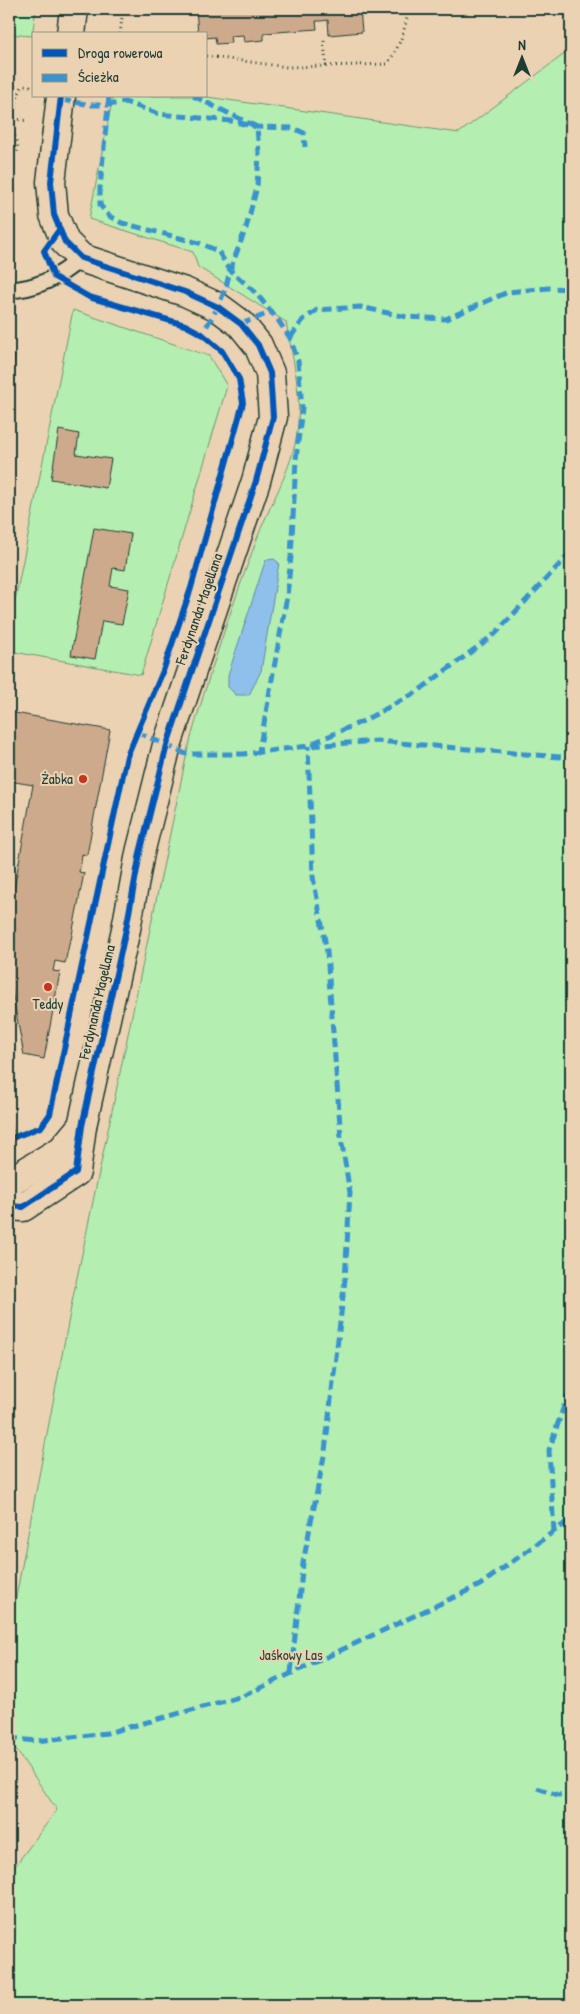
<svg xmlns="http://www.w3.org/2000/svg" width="580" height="2014" viewBox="0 0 580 2014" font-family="'Patrick Hand',sans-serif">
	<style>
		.green { fill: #b5eeb1; stroke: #6a9672 }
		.water { fill: #8fc0eb; stroke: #628ca2 }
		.building { fill: #ceaa8c; stroke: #1f3d34 }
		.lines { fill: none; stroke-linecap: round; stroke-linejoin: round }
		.lane-casing { stroke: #1f3d34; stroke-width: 19 }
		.street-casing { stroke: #1f3d34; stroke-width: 31 }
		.path { stroke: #1f3d34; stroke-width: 3; stroke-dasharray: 1 4; stroke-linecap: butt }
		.lane { stroke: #ebd2b3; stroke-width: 15 }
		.street { stroke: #ebd2b3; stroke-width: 28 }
		.quiet { stroke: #3993ce; stroke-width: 5; stroke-dasharray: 10 5; stroke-linecap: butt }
		.cycleway-casing { stroke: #ebd2b3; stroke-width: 9 }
		.cycleway { stroke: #0057b8; stroke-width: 6 }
		.poi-dot { fill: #c8321e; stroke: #ebd2b3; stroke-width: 2 }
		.labels { text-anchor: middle; stroke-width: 4; stroke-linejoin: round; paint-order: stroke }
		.street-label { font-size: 15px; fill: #1f3d34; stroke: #ebd2b3 }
		.poi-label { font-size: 15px; fill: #1f3d34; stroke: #ebd2b3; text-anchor: end }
		.park-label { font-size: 15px; fill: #26463a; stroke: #ebd2b3 }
	</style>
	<rect width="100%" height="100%" fill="#ebd2b3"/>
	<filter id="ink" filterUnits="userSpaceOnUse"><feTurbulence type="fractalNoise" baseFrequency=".02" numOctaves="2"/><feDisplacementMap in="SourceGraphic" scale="10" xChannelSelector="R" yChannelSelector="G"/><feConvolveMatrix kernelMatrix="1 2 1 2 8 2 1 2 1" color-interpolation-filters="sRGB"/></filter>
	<g filter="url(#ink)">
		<!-- green -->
		<g class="green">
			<polygon points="9,9 36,9 32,36 9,34"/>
			<path d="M571 49V2005H9V1874L57 1810 9 1739V1634L73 1297 188 748C208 677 232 606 258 536 272 500 296 462 298 423 301 389 292 355 286 322L198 267 193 252 89 219 113 96H200L459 133Z"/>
			<polygon points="73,310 209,356 227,386 141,675 9,651 9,631"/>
		</g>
		<!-- water -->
		<polygon class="water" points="274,559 279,563 261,671 249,695 236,695 228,687 228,675 264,565 266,560"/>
		<!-- building -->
		<g class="building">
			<polygon points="196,9 360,9 362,32 329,35 328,20 321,21 316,21 317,29 264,33 264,40 244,42 243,35 230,36 231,43 216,44 215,37 206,38 206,34 198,34"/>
			<polygon points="9,355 15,356 9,404"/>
			<polygon points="59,430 79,434 76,454 111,459 106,488 51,479"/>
			<polygon points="94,528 131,534 125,570 113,568 110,586 129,589 122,624 102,621 95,659 71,655"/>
			<polygon points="9,712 110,730 87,855 82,854 81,863 79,872 84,873 71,940 70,940 65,963 55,961 53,971 60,972 44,1059 24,1055 9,976 9,917 33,785 9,781"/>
		</g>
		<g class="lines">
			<!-- lane casing -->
			<g class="lane-casing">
				<path id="lane" d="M9 290C36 289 61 276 81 258"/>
			</g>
			<!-- street casing -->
			<g class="street-casing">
				<g id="street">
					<polyline points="71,34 74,9"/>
					<polyline points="9,1182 62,1150 82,1126"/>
					<polyline points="9,1206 23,1207 76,1172 82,1126 126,929 140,853 167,745 256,481 273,417 270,373 258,345 241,324 218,307 185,292 81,258 65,242 54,215 51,182 61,96"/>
				</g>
			</g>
			<!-- path -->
			<g class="path">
				<polyline points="120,34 123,9"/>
				<polyline points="206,56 287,67 326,66 324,40"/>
				<path d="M326 66 387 64C400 47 405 29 409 9"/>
				<polyline points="9,118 28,121"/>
				<path d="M9 154 15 155C22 145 13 138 13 128 13 118 17 90 24 85L30 86 32 89"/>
			</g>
			<!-- lane -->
			<use href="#lane" class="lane"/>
			<!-- street -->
			<use href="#street" class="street"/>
			<!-- quiet -->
			<g class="quiet">
				<polyline points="109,96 100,188 100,205 109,216 122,223 199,243 218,251 230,270 255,292 278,320 290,338 298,361 302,408 296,459 291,557 287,596 259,751"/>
				<polyline points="193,96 257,127 259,153 257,187 246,228 230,270 226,287 218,307 202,334"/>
				<polyline points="61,100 92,105 108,105 125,102 159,114 231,121 257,127 293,128 304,133 305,147"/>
				<polyline points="241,324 272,312"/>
				<polyline points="290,338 303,320 317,310 360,307 407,317 446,319 508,292 549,288 571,289"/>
				<polyline points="137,732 186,754 244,754 308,746 377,741 571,758"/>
				<polyline points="313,743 361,722 417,692 496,633 571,552"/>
				<polyline points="9,1125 13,1137"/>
				<polyline points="554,1532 549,1450 571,1385"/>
				<polyline points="291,1673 303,1563 325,1451 345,1279 350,1193 341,1138 327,952 313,877 308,746"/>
				<polyline points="9,1738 36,1741 107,1733 243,1696 480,1585 571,1519"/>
				<polyline points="537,1788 558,1795 571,1794"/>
			</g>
			<!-- cycleway casing -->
			<g class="cycleway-casing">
				<g id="cycleway">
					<polyline points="9,1139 41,1127 50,1114 127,756 163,671 191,588 243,403 239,379 222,351 202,334 185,325 89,297 54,277 44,251 59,230"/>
					<polyline points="9,1206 23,1207 76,1172 82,1126 126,929 140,853 167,745 256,481 273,417 270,373 258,345 241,324 218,307 185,292 81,258 65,242 54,215 51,182 61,96"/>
				</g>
			</g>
			<!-- cycleway -->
			<use href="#cycleway" class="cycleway"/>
		</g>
	</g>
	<!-- markers -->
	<g class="poi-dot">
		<circle cx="83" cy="779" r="5"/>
		<circle cx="48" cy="987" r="5"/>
	</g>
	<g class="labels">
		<!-- street labels -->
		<g class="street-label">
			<text transform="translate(199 609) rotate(-71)" y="5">Ferdynanda Magellana</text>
			<text transform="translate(97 1002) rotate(-77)" y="5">Ferdynanda Magellana</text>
		</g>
		<!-- poi labels -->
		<g class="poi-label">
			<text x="73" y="784">Żabka</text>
			<text x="48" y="1009" text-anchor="middle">Teddy</text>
		</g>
		<!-- park labels -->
		<g class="park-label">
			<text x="291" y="1660">Jaśkowy Las</text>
		</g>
	</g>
	<!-- margin -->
	<rect width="580" height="2014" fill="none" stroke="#ebd2b3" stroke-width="30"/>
	<rect x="15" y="15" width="550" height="1984" fill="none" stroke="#1f3d34" stroke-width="2" filter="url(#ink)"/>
	<!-- legend -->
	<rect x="32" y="32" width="175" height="65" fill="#ebd2b3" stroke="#999680"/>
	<rect x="42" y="49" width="25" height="8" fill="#0057b8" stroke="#999680"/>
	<text x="78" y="58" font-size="15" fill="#1f3d34">Droga rowerowa</text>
	<rect x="42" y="74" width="25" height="8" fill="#3993ce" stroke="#999680"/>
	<text x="78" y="82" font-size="15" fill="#1f3d34">Ścieżka</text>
	<!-- north arrow -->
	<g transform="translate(522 58)" stroke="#ebd2b3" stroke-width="4" paint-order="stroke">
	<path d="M0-4L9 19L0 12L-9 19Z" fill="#1f3d34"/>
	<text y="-8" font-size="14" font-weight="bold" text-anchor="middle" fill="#1f3d34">N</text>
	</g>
</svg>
